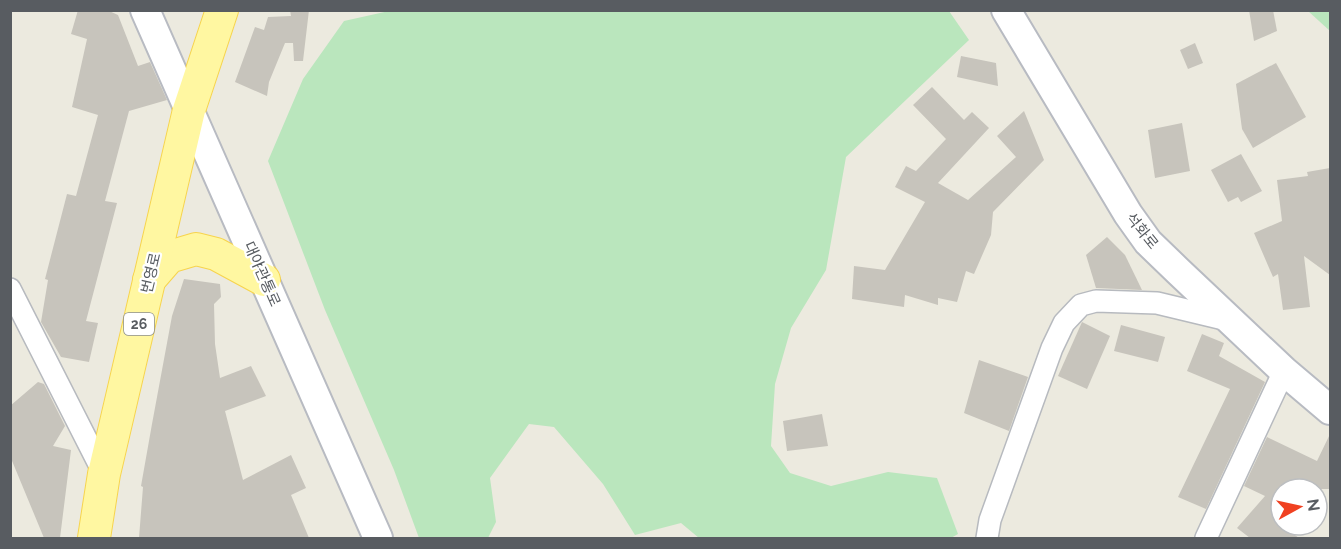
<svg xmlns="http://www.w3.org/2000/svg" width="1341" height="549" viewBox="0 0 1341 549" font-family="Raleway,'Noto Sans KR',sans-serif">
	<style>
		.green { fill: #bae6bd }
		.building { fill: #c7c4bc }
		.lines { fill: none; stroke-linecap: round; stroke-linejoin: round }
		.street-casing { stroke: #b7babf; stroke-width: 24 }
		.secondary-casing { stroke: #b8bbc2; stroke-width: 32 }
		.primary-casing { stroke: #f7d44d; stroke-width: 34 }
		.street { stroke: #fff; stroke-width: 21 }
		.secondary { stroke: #fff; stroke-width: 28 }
		.primary { stroke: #fff7a1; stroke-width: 32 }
		.labels { text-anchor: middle; stroke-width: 4.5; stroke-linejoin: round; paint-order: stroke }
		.shield { fill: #fff; stroke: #8a8d90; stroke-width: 1.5 }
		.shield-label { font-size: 14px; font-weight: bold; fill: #585c61 }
		.street-label { font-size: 15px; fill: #585c61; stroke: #fff }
	</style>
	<rect width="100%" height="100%" fill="#eceadf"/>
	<!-- green -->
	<g class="green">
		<polygon points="389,11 949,11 969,40 846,157 826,270 791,328 775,384 771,446 790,473 831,486 888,472 937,478 958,534 951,538 699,538 681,523 635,535 603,484 554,427 529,424 490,478 496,522 488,538 419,538 394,470 325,310 268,161 303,79 344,21"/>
		<polygon points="1308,11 1330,11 1330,31"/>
	</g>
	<!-- building -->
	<g class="building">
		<polygon points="78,10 107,10 118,15 138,66 150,62 167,100 129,111 105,201 117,203 86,321 98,323 89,362 61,357 41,322 48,280 45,279 67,194 76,196 98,115 72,107 87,39 71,34"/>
		<polygon points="290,10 309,10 303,61 294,61 293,43 285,43 269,82 267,96 235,82 255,27 264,30 268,17 291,16"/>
		<polygon points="1249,10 1273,10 1277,31 1254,41"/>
		<polygon points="1195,43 1203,63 1188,69 1180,50"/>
		<polygon points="961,56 996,63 998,86 957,77"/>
		<polygon points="1276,63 1306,117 1253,148 1242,129 1236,84"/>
		<polygon points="932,87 964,120 972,112 989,128 938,183 968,200 1016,157 997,136 1024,111 1044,160 993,212 991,235 974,274 966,271 957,302 938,298 938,305 905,295 904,307 852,299 854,266 885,270 925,202 895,187 906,166 916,171 946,139 913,105"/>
		<polygon points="1182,123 1190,171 1155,178 1148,130"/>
		<polygon points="1241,154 1262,191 1241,202 1238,197 1228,202 1211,170"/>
		<polygon points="1330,168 1330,275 1304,256 1310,307 1283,310 1278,274 1273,277 1254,233 1282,221 1277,180 1308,176 1307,172"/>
		<polygon points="1107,237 1125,255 1142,290 1096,288 1086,255"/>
		<polygon points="184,279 220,284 221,297 214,304 215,344 220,378 251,366 266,396 225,411 243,480 291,455 306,488 291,495 309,538 139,538 143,487 141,486 152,424 172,316"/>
		<polygon points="1082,322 1110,336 1087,389 1058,376"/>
		<polygon points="1121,325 1165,337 1158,362 1114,351"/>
		<polygon points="1202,334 1224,343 1219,356 1265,382 1206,509 1178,497 1230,389 1187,371"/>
		<polygon points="979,360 1028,377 1009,431 964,413"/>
		<polygon points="38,382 44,384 65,426 53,446 71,450 60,538 44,538 10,456 10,406"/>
		<polygon points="822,414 828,446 787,451 783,421"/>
		<polygon points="1330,434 1330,489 1281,489 1281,525 1299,538 1250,538 1237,528 1265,496 1244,486 1267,437 1317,461"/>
	</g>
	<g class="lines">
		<!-- street casing -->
		<g class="street-casing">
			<g id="street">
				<polyline points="10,289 104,474"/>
				<polyline points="987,538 990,520 1052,348 1064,323 1081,305 1096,301 1157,303 1232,321"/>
				<polyline points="1206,538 1284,371"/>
			</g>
		</g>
		<!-- secondary casing -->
		<g class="secondary-casing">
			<g id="secondary">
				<polyline points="145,10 378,538"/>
				<polyline points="1006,10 1128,214 1148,242 1178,271 1284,371 1330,410"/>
			</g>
		</g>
		<!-- primary casing -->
		<g class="primary-casing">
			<g id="primary">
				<polyline points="149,280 169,257 196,249 216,254 264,280"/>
				<polyline points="94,538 104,474 189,110 222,10"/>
			</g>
		</g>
		<!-- street -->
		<use href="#street" class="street"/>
		<!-- secondary -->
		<use href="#secondary" class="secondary"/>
		<!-- primary -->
		<use href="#primary" class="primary"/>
	</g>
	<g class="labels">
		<!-- shield labels -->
		<rect class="shield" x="124" y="313" width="30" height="22" rx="4.5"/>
		<g class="shield-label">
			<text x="139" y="329">26</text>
		</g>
		<!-- street labels -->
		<g class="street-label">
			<text transform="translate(1142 231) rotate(51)" y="5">석화로</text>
			<text transform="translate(151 273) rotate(-77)" y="5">번영로</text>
			<text transform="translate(262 274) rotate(66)" y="5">대야관통로</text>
		</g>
	</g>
	<!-- border -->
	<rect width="1341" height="549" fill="none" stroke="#585c61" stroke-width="24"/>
	<!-- north arrow -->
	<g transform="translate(1299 507) rotate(82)"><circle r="28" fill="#ffffff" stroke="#bcbec0" stroke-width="1.5"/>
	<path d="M0-4.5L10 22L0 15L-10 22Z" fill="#f04121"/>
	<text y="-9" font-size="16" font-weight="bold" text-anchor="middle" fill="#585c61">N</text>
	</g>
</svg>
